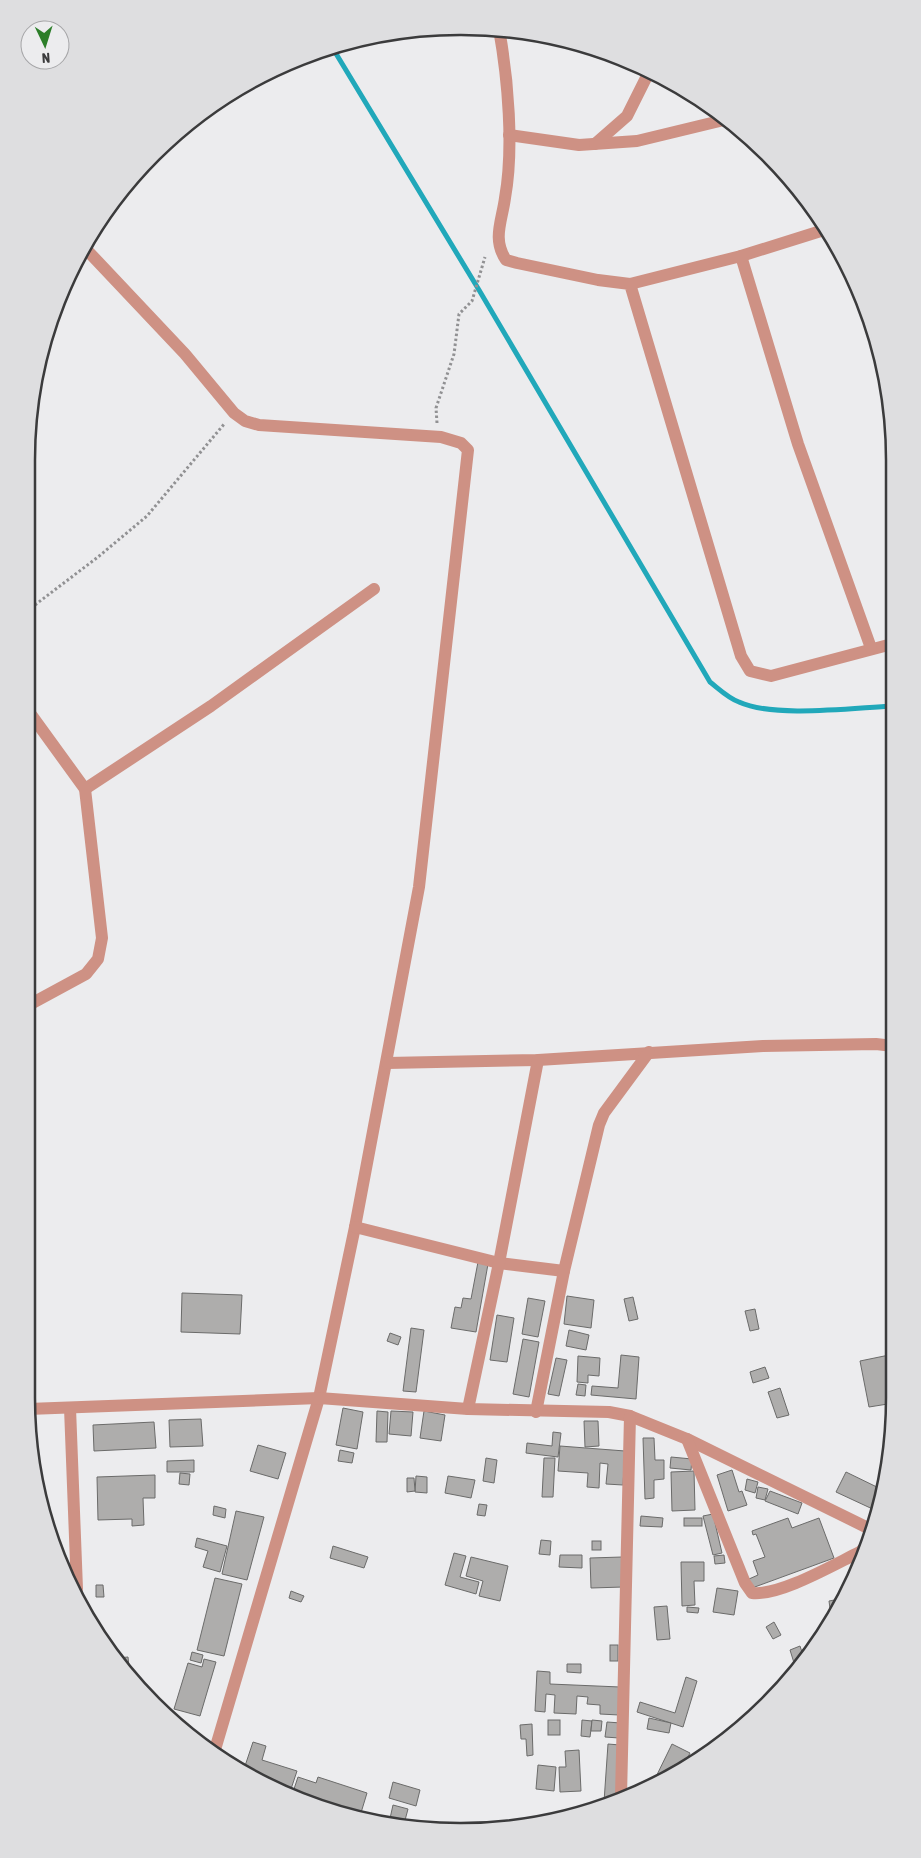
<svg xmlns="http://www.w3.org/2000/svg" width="921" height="1858" viewBox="0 0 921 1858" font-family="'Asap Condensed',sans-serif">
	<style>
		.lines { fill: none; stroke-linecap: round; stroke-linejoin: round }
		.stream { stroke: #21a8ba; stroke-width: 5 }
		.building { fill: #aeadac; stroke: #6b6b6a }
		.path { stroke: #919193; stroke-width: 3; stroke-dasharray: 2.5 2.5; stroke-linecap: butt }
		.minor { stroke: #ce9184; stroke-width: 12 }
		.rim { fill: none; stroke: #3b3b3c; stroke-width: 2.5 }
	</style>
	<rect width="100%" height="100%" fill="#ececee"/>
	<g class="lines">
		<!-- stream -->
		<path class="stream" d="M332 47 479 290 710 682C719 689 728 698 739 702 774 718 851 708 892 706"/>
	</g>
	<!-- building -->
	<g class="building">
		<polygon points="478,1262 488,1264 476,1332 451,1328 455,1307 461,1308 463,1298 471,1299"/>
		<polygon points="182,1293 242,1295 240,1334 181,1332"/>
		<polygon points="567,1296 594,1300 591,1328 564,1324"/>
		<polygon points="633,1297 638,1319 629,1321 624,1299"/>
		<polygon points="528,1298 545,1301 538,1337 522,1334"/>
		<polygon points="755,1309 759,1329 750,1331 745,1311"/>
		<polygon points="497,1315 514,1318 507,1362 490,1360"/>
		<polygon points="411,1328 424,1330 416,1392 403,1391"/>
		<polygon points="569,1330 589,1335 586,1350 566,1346"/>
		<polygon points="390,1333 401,1337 398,1345 387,1341"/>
		<polygon points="523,1339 539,1342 529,1397 513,1394"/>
		<polygon points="894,1354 894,1403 869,1407 860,1361"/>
		<polygon points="621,1355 639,1357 636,1399 591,1395 592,1386 618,1388"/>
		<polygon points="578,1356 600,1358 599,1376 588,1375 588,1383 577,1382"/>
		<polygon points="556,1358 567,1360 559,1396 548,1394"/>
		<polygon points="765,1367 769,1378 753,1383 750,1372"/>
		<polygon points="578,1384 586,1385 585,1396 576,1395"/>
		<polygon points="780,1388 789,1415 777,1418 768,1392"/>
		<polygon points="343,1408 363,1412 357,1449 336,1445"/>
		<polygon points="377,1411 388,1412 387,1442 376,1442"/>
		<polygon points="391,1411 413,1412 411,1436 389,1434"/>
		<polygon points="424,1411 445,1415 441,1441 420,1438"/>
		<polygon points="201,1419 203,1446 170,1447 169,1420"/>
		<polygon points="584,1421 598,1421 599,1446 585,1447"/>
		<polygon points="154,1422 156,1448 94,1451 93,1425"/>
		<polygon points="553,1432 561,1433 558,1457 526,1453 527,1443 552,1446"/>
		<polygon points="643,1438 654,1438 655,1460 664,1460 664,1479 654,1480 654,1498 645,1499"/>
		<polygon points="258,1445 286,1453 278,1479 250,1471"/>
		<polygon points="560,1446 625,1451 623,1485 606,1484 608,1464 600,1463 599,1488 587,1487 588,1473 558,1471"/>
		<polygon points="340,1450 354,1453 352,1463 338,1461"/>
		<polygon points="671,1457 692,1459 691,1470 670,1468"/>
		<polygon points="486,1458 497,1460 494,1483 483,1481"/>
		<polygon points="544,1458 555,1458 553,1497 542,1497"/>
		<polygon points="194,1460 194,1472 167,1472 167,1461"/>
		<polygon points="732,1470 739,1492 742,1491 747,1505 728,1511 717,1475"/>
		<polygon points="694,1471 695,1510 672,1511 671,1472"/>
		<polygon points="846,1472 883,1490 879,1512 836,1492"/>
		<polygon points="180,1473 190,1474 189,1485 179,1484"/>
		<polygon points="155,1475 155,1498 143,1498 144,1525 132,1526 132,1519 98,1520 97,1477"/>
		<polygon points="416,1476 427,1477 427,1493 415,1492"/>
		<polygon points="448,1476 475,1480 471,1498 445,1493"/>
		<polygon points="407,1478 414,1478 415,1491 407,1492"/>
		<polygon points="747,1479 758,1482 755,1493 745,1490"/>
		<polygon points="758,1487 768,1489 765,1500 756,1498"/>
		<polygon points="770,1491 802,1503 798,1514 765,1501"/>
		<polygon points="479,1504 487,1505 485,1516 477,1515"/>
		<polygon points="214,1506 226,1509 225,1518 213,1515"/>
		<polygon points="236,1511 264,1517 247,1580 222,1574"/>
		<polygon points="713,1514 722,1553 713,1555 703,1516"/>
		<polygon points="641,1516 663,1518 662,1527 640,1526"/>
		<rect x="684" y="1518" width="18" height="8"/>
		<polygon points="788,1518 792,1528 819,1518 834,1558 752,1588 749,1579 758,1575 753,1561 765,1557 756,1534 753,1535 752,1531"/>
		<polygon points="197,1538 227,1546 220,1572 203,1567 208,1551 195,1547"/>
		<polygon points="541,1540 551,1541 550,1555 539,1554"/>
		<rect x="592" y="1541" width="9" height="9"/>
		<polygon points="333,1546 368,1557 364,1568 330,1558"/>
		<polygon points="454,1553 466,1556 460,1577 479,1582 476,1594 445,1585"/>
		<polygon points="560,1555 582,1555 582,1568 559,1567"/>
		<polygon points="724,1555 725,1563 715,1564 714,1556"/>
		<polygon points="471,1557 508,1566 500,1601 479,1596 483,1581 466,1576"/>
		<polygon points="622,1557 623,1587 591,1588 590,1558"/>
		<polygon points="681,1562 704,1562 704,1581 694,1581 695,1605 682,1606"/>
		<polygon points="215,1578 242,1584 224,1656 197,1650"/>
		<polygon points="96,1585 103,1585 104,1597 96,1597"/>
		<polygon points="717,1588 738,1591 734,1615 713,1612"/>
		<polygon points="291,1591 304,1596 301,1602 289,1598"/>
		<polygon points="840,1599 841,1603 831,1616 829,1601"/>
		<polygon points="667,1606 670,1639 657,1640 654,1607"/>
		<polygon points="687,1607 699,1608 698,1613 687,1612"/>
		<polygon points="774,1622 781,1635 773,1639 766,1627"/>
		<rect x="610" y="1645" width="8" height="16"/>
		<polygon points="800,1646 803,1655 795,1666 790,1650"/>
		<polygon points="192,1652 203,1655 201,1663 190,1660"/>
		<polygon points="128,1657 129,1667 122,1667 118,1664 118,1658"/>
		<polygon points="204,1659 216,1662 200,1716 174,1709 188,1663 202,1667"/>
		<polygon points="567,1664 581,1664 581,1673 567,1672"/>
		<polygon points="537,1671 550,1672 550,1684 620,1687 619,1715 600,1714 600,1705 587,1704 588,1697 577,1696 576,1714 554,1713 555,1695 546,1694 545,1712 535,1711"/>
		<polygon points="686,1677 697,1681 683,1727 637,1712 640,1702 675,1713"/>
		<polygon points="649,1718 671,1723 669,1733 647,1729"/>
		<rect x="548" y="1720" width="12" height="15"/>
		<polygon points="582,1720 592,1721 590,1737 581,1736"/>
		<polygon points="592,1720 602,1721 601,1731 591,1731"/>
		<polygon points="607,1722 621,1723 619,1738 605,1737"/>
		<polygon points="532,1724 533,1755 527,1756 526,1739 521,1739 520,1725"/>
		<polygon points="253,1742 266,1746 262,1760 297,1771 290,1792 269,1785 243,1772"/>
		<polygon points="608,1744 620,1745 616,1798 604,1802"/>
		<polygon points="672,1744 690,1753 684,1765 654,1786 652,1785"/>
		<polygon points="579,1750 581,1791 560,1792 559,1767 566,1767 565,1751"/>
		<polygon points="538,1765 556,1767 554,1791 536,1789"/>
		<polygon points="298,1777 316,1783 318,1777 367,1793 360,1816 292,1795"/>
		<polygon points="393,1782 420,1790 416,1806 389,1798"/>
		<polygon points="393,1805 408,1809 404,1824 389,1823"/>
	</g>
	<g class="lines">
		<!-- path -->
		<g class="path">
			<polyline points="437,423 436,408 454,354 459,314 472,301 485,257"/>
			<polyline points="27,611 98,557 147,516 225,423"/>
		</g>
		<!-- minor -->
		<g class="minor">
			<path d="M499 29C508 79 514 148 505 198 502 221 492 239 506 260L517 263 598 280 630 284 741 656 750 671 771 676 892 644"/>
			<polyline points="509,135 579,145 637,141 728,119"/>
			<polyline points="595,144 627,116 647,76 647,69"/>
			<polyline points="84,247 185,354 234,413 245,421 259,425 441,437 461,443 468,450 419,887 355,1227 319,1398 214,1753"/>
			<polyline points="741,256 798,444 871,648"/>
			<polyline points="630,284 741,256 824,230"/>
			<polyline points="85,789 211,706 374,589"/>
			<polyline points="27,1006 86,974 98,959 102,938 85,789 27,709"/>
			<polyline points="387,1063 538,1060 763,1046 876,1044 893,1046"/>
			<polyline points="355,1227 499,1263 564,1271"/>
			<polyline points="70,1408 77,1589"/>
			<polyline points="28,1409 319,1398 468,1409 609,1412 630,1416 687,1439 872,1530"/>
			<polyline points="468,1409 499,1263 538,1060"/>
			<polyline points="536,1412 564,1271 599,1125 604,1113 649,1052"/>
			<path d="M687 1439 745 1583 752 1593C780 1596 833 1565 860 1552L866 1546"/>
			<polyline points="621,1796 630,1416"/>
		</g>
	</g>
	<!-- crop -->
	<path d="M0 0H921V1858H0ZM460 35H461A425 425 0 0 1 886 460V1398A425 425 0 0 1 461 1823H460A425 425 0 0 1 35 1398V460A425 425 0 0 1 460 35Z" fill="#dedee0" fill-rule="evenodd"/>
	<path class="rim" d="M460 35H461A425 425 0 0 1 886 460V1398A425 425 0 0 1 461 1823H460A425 425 0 0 1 35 1398V460A425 425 0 0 1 460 35Z"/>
	<!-- north arrow -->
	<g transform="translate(45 45) rotate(176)"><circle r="24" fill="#ececee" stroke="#a5a5a7"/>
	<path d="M0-4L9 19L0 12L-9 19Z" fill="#2c7e29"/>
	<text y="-8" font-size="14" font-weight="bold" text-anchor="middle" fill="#3b3b3c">N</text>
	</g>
</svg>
